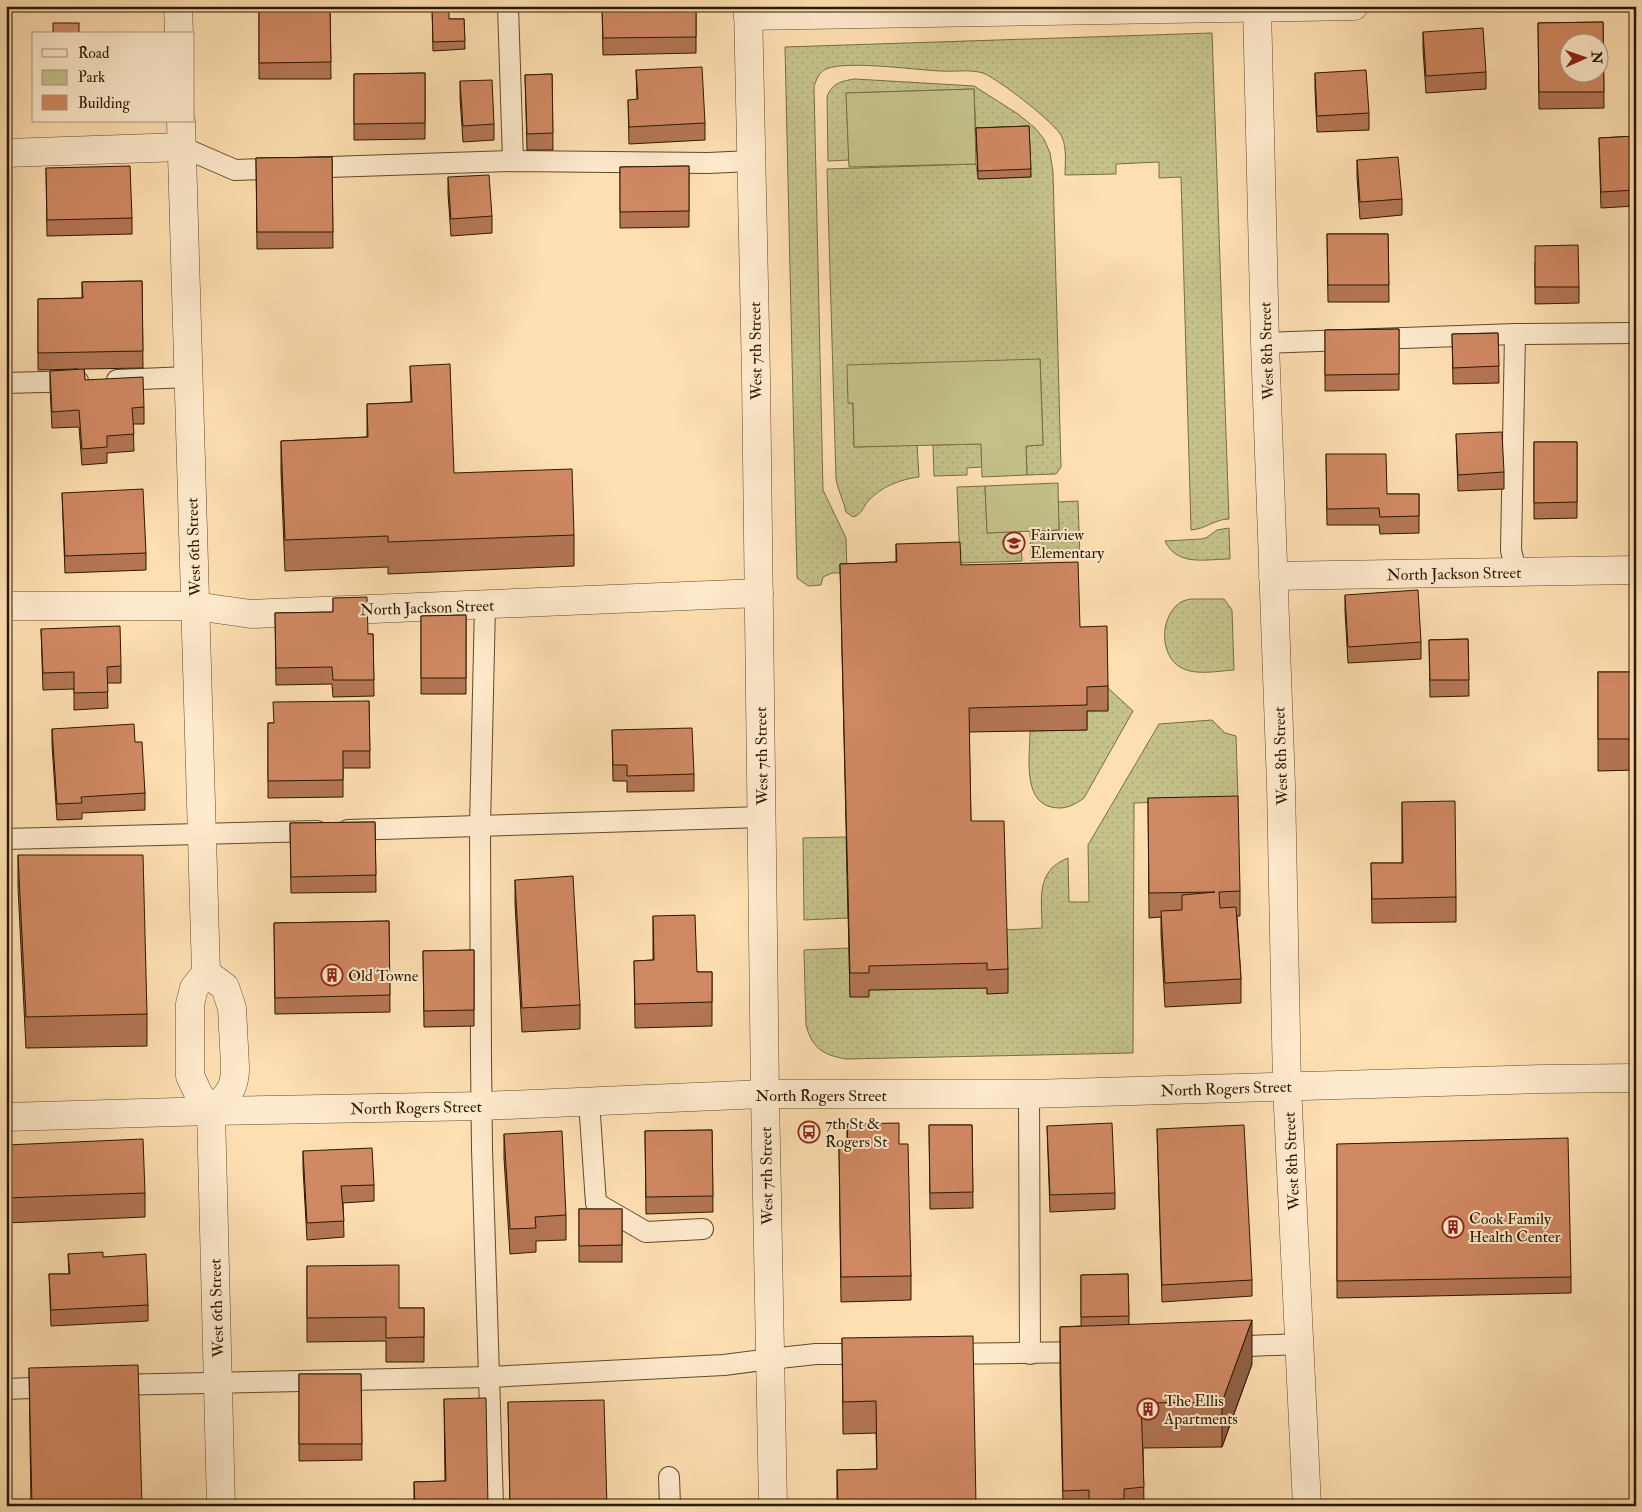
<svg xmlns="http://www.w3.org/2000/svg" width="1642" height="1512" viewBox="0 0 1642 1512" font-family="'IM FELL Double Pica',serif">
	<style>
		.grass { fill: url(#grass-dots); stroke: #776c44 }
		.park { fill: #c4c189; stroke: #776c44 }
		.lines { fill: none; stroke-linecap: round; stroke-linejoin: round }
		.service-casing { stroke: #5f4a2c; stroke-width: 22 }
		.minor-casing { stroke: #5f4a2c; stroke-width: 29 }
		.tertiary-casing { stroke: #5f4a2c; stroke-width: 29 }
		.service { stroke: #feeacc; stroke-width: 20 }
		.minor { stroke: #feeacc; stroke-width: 28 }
		.tertiary { stroke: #feeacc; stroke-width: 28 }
		.wall { fill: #b47655; stroke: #2a1800 }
		.shaded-wall { fill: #926045; stroke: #2a1800 }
		.building { fill: #d18963; stroke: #2a1800; fill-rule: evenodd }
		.labels { text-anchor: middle; stroke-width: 4; stroke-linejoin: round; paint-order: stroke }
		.street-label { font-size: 16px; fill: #2a1800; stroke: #feeacc }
		.poi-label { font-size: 16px; fill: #2a1800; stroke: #feeacc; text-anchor: start }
	</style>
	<defs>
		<pattern id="grass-dots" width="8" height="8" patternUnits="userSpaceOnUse" patternTransform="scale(1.25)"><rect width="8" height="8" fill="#c4c189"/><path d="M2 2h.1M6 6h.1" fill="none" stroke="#a9a574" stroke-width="1.8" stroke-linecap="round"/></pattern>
	</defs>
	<rect width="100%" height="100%" fill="#fedfb1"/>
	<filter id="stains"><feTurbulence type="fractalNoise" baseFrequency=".004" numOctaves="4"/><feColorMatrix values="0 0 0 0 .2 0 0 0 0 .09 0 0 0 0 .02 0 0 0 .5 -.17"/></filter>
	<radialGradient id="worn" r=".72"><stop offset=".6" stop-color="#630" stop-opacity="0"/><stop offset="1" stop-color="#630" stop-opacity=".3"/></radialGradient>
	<!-- grass -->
	<g class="grass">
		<path d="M1212 33 1229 519C1215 519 1206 529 1191 530L1181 177 1159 178V162L1116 164V174L1065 175C1065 163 1067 149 1062 137 1056 123 998 79 983 73 969 69 955 72 941 71 915 70 847 60 826 69 819 72 816 80 814 87L823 490 846 538 847 573H832L823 577 821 585 808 586 797 578 785 47Z"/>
		<path d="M855 79 974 86 1018 114 1035 128 1044 139 1050 153 1053 172 1061 467 1056 474 1027 475 1026 446 1043 445 1040 359 849 403H853L854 447 917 445 919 477C901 479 881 487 869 500 863 506 862 515 853 517L846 512C844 501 838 491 836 479L827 169 976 164 978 179 1031 177 1029 134 976 136 974 89 846 93 849 160 828 161 827 97C832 83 841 81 855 79Z"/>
		<polygon points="981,444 982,467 967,468 967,475 934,476 933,445"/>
		<polygon points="985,486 987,533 1020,531 1022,561 960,563 957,487"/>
		<polygon points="1078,501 1080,558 1031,560 1030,531 1059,530 1058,502"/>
		<path d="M1229 528 1230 559C1206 559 1177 567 1165 541L1201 539 1206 538 1217 530Z"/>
		<path d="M1191 599H1224L1232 610 1234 670C1217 671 1195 676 1180 667 1160 655 1160 620 1177 605 1181 601 1186 600 1191 599Z"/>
		<path d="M1107 687 1133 711 1084 798C1073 806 1064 810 1051 807 1022 800 1030 754 1030 731L1087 730V711L1108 710Z"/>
		<path d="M1212 720 1225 733 1236 736 1238 800 1134 803 1133 1053 846 1059C823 1055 812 1048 806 1025L804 950 849 948 850 997 869 990 987 988V994L1006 930 1042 928C1042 899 1035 871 1068 858L1069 902H1089L1088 845 1159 724Z"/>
		<polygon points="846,837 848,918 804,920 803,838"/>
	</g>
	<!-- park -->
	<g class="park">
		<polygon points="974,89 976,164 849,167 846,93"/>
		<polygon points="1040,359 1043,445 1026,446 1027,475 982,477 981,444 854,447 853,403 848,403 847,365"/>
		<polygon points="1058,483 1059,530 987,533 985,486"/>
	</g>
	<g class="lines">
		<!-- service casing -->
		<g class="service-casing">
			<g id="service">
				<polyline points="508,6 513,161"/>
				<polyline points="182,147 235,170 513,161 708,163 751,161"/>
				<polyline points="1515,334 1511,550 1516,572"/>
				<polyline points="1265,343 1515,334 1636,333"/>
				<polyline points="117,380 188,377"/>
				<polyline points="6,383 78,381"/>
				<polyline points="485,605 480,826 481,1058 482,1149 493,1506"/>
				<polyline points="348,830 762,817"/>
				<polyline points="6,839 317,831"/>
				<polyline points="1029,1094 1030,1354"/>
				<polyline points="589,1101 596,1203 646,1232 703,1229"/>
				<polyline points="1226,1347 1299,1344"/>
				<polyline points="946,1354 1087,1352"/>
				<polyline points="112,1385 490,1377 724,1365 770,1359 816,1354 870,1354"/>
				<polyline points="6,1389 56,1387"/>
				<polyline points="669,1477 670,1506"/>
			</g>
		</g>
		<!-- minor casing -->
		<g class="minor-casing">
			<g id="minor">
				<polyline points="178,6 179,34"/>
				<polyline points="748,6 756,376 765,1094"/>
				<polyline points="1257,6 1265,343 1281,785 1287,1086 1307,1506"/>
				<polyline points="748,16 1354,6"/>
				<polyline points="181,121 206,973 194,988 190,1004 190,1076 199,1095 211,1111 221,1506"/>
				<polyline points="6,153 182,147"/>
				<polyline points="1273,576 1636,570"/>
				<polyline points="6,606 195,606 251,614 759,593"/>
				<path d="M206 973 225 987 232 1008 235 1066C236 1088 227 1097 211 1111"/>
			</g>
		</g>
		<!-- tertiary casing -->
		<g class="tertiary-casing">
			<g id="tertiary">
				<polyline points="765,1094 773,1506"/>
				<polyline points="6,1117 211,1111 482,1106 765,1094 1029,1094 1542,1079 1636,1078"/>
			</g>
		</g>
		<!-- service -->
		<use href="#service" class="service"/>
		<!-- minor -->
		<use href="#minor" class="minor"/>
		<!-- tertiary -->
		<use href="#tertiary" class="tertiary"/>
	</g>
	<!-- wall -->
	<g class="wall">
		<polygon points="432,6 449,19 464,19 465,49 433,51"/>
		<polygon points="602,6 696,6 696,53 603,55"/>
		<polygon points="330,9 331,79 259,79 259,10"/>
		<polygon points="1603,22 1604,108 1539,109 1538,23"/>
		<polygon points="1423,32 1486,72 1486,89 1426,93 1423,49"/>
		<polygon points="636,70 705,123 705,140 629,144 628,100 637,100"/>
		<polygon points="425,73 425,139 354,140 354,74"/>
		<polygon points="1315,73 1369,113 1369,130 1317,132 1315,89"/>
		<polygon points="552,74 553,150 527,150 525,75"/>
		<polygon points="460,81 494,124 494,140 463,142 460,98"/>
		<polygon points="1029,126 1031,177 978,179 976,128"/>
		<polygon points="1636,136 1636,206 1601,208 1599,138"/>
		<polygon points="332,157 333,248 257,249 256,158"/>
		<polygon points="1357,160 1402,199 1402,215 1360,219 1357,177"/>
		<polygon points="689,166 689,227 620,228 620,167"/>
		<polygon points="46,168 132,218 132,234 47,236"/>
		<polygon points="448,177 492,216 492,233 451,236 448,194"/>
		<rect x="1634" y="229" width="2" height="51"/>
		<polygon points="1327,234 1388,234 1389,302 1328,302"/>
		<polygon points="1535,262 1579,287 1579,303 1535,304"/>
		<polygon points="142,281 143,368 84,369 85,380 144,407 144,424 133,424 134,451 107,453 107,463 82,465 79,427 52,428 50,387 50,371 78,369 38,370 38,299 82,298 82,282"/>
		<polygon points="1399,329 1399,390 1325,391 1325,330"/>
		<polygon points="1498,333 1499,383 1453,384 1452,334"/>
		<polygon points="410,366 454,473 574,535 574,566 388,574 388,567 285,571 281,472 281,441 367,437 367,404 411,402"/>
		<polygon points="1456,434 1504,472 1504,489 1458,491"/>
		<polygon points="1534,442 1577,442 1577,518 1534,519"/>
		<polygon points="1326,454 1387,494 1419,494 1419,533 1380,534 1379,525 1327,525"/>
		<polygon points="62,493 146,553 146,570 65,573"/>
		<polygon points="896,544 961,565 1080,627 1108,686 1108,711 1087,711 1087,730 969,732 971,821 1008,969 1008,993 987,994 987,988 869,990 869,997 850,997 840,564 896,562"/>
		<polygon points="1345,595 1421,642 1421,659 1348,663 1345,611"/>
		<polygon points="333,598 368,634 373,634 374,696 333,697 332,684 276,685 275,613 333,612"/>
		<polygon points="466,615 466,694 421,694 421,616"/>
		<polygon points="41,629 121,666 121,683 107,683 108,708 74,710 74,689 43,690"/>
		<polygon points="1468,639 1469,696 1430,697 1429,640"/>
		<polygon points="1598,672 1636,672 1636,770 1598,771"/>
		<polygon points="369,701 370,768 343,768 343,797 268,798 268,723 273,723"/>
		<polygon points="52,729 135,742 145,793 145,810 82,813 82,819 57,820 52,745"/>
		<polygon points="612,730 694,774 694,791 627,792 627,781 613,781"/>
		<polygon points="1148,798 1240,891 1240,916 1237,916 1241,979 1241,1003 1165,1007 1161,935 1161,917 1149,918"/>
		<polygon points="1402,802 1456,897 1456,922 1372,923 1371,863 1402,863"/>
		<polygon points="375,822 376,892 291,893 290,823"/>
		<polygon points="18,855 147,1014 147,1046 26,1048 18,887"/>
		<polygon points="515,880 580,1005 580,1029 522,1032 515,904"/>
		<polygon points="653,916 697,972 712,972 712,1026 635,1028 634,961 653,960"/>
		<polygon points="389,921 390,1012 275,1014 274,923"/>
		<polygon points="474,950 474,1026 424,1027 423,951"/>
		<polygon points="847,1124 899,1144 911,1276 911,1300 841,1302 839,1147 847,1147"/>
		<polygon points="929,1125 972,1125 973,1208 930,1209"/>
		<polygon points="1047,1126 1115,1193 1115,1209 1050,1212"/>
		<polygon points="1157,1129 1252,1280 1252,1296 1162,1302"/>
		<polygon points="712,1130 713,1212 646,1214 645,1131"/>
		<polygon points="504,1134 566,1215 566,1240 536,1241 536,1252 510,1254 504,1158"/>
		<polygon points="1337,1144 1571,1277 1571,1293 1337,1298"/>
		<polygon points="6,1145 145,1193 145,1217 6,1223"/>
		<polygon points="303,1151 374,1185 374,1201 343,1203 344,1237 307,1240 303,1168"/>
		<rect x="579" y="1209" width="43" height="53"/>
		<polygon points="68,1254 103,1257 148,1305 148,1321 51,1326 49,1274 69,1274"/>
		<polygon points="307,1266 399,1308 424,1308 424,1362 386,1362 386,1341 307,1342"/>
		<polygon points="1128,1274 1129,1324 1252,1364 1222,1447 1143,1448 1144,1506 1063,1506 1060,1372 1060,1327 1081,1326 1081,1275"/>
		<polygon points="842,1338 976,1506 837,1506 837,1470 877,1469 876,1433 843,1434"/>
		<polygon points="29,1368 142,1506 31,1506"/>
		<polygon points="299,1374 361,1374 362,1460 299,1461"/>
		<polygon points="444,1399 488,1506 414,1506 414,1482 445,1481"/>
		<polygon points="508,1402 607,1506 510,1506"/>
	</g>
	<!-- shaded-wall -->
	<polygon class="shaded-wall" points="1252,1320 1252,1364 1222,1447 1222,1402"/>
	<!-- building -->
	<g class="building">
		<polygon points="432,6 449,6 449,19 464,19 465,41 433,42"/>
		<polygon points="602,6 696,6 696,37 603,38"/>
		<polygon points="330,9 331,62 259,63 259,10"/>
		<path d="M1603 22 1604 92H1539L1538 23ZM1570 42H1600V72H1570Z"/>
		<rect x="53" y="23" width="26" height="11"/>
		<polygon points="1483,28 1486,72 1426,76 1423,32"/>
		<polygon points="702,67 705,123 629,127 628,100 638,99 636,70"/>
		<polygon points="1366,70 1369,113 1317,116 1315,73"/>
		<polygon points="425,73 425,123 354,124 354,74"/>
		<polygon points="552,74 553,133 527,134 525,75"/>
		<polygon points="492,80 494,124 463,126 460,81"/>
		<polygon points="1029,126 1031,169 978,171 976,128"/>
		<polygon points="1636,136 1636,190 1601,192 1599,138"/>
		<polygon points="332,157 333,232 257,232 256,158"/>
		<polygon points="1398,157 1402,199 1360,202 1357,160"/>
		<polygon points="130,166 132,218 47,220 46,168"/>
		<polygon points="689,166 689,211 620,212 620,167"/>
		<polygon points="489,175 492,216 451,219 448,177"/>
		<rect x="1634" y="229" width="2" height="35"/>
		<polygon points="1327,234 1388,234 1389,285 1328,285"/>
		<polygon points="1578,245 1579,287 1535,287 1535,246"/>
		<polygon points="142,281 143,351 38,353 38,299 83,298 82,282"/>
		<polygon points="1399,329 1399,374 1325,375 1325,330"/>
		<polygon points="1498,333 1499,366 1453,368 1452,334"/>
		<polygon points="450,364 454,473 572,469 574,535 388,542 388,536 285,540 281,441 368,437 367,404 412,402 410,366"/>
		<polygon points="84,369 85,380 143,377 144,407 132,408 134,434 107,436 107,447 82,449 79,410 52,412 50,371"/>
		<polygon points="1502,432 1504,472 1458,475 1456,434"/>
		<polygon points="1534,442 1577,442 1577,502 1534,503"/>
		<polygon points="1326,454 1386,454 1387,494 1419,494 1419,516 1380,517 1379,508 1327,509"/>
		<polygon points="143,489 146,553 65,556 62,493"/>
		<polygon points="960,542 961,565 1078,562 1080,627 1107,626 1108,686 1087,687 1087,705 969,708 971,821 1004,821 1008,969 987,970 987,963 869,966 869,973 850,973 840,564 897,562 896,544"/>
		<polygon points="1418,590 1421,642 1348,647 1345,595"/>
		<polygon points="367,597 368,634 373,634 374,680 333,680 332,667 276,668 275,613 333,612 333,598"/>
		<polygon points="466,615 466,678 421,678 421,616"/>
		<polygon points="120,626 121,666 107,667 108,692 74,693 74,672 43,673 41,629"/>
		<polygon points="1468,639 1469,680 1430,680 1429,640"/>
		<rect x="1598" y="672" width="38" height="67"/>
		<polygon points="369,701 370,751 343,751 343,780 268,781 268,723 274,723 273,702"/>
		<polygon points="134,724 135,742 142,742 145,793 81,797 82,803 57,804 52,729"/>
		<polygon points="692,728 694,774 627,776 627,765 613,765 612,730"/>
		<polygon points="1238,796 1240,891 1219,892 1220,908 1236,907 1241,979 1165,983 1161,911 1182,910 1182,895 1215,892 1149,893 1148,798"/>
		<polygon points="1455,801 1456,897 1372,899 1371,863 1403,863 1402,802"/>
		<polygon points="375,822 376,875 291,877 290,823"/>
		<polygon points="18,855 143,855 147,1014 26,1017"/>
		<polygon points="573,876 580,1005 522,1008 515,880"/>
		<polygon points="695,915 697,972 712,972 712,1002 635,1004 634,961 654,960 653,916"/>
		<polygon points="389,921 390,995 275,998 274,923"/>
		<polygon points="474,950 474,1010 424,1011 423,951"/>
		<polygon points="899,1123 899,1144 908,1144 911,1276 841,1277 839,1147 848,1147 847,1124"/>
		<polygon points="1112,1123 1115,1193 1050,1195 1047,1126"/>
		<polygon points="929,1125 972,1125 973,1192 930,1193"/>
		<polygon points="1244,1125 1252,1280 1162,1285 1157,1129"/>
		<polygon points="712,1130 713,1196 646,1197 645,1131"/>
		<polygon points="562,1131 566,1215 535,1217 536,1228 510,1229 504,1134"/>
		<polygon points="1568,1138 1571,1277 1337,1281 1337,1144"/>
		<polygon points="143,1139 145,1193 6,1198 6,1145"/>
		<polygon points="372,1148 374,1185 341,1186 344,1221 307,1223 303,1151"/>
		<polygon points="579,1209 622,1209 622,1245 579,1246"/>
		<polygon points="103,1252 103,1257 146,1254 148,1305 51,1310 49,1274 70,1274 68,1254"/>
		<polygon points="399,1265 399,1308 424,1308 424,1337 386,1338 386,1317 307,1318 307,1266"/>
		<polygon points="1128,1274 1129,1316 1081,1317 1081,1275"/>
		<polygon points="1252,1320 1222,1402 1141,1403 1144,1487 1124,1489 1124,1499 1089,1502 1089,1490 1063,1491 1060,1327"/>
		<polygon points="973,1336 976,1506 838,1506 837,1470 877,1469 876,1401 843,1402 842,1338"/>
		<polygon points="138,1365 142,1506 32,1506 29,1368"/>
		<polygon points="299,1374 361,1374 362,1444 299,1444"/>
		<polygon points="486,1398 488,1506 415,1506 414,1482 446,1481 444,1399"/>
		<polygon points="604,1400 607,1506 510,1506 508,1402"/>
		<polygon points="376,1502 376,1506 309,1506"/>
	</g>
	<!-- icons -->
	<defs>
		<g id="school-ring" transform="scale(1.125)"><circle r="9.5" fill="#feeacc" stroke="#8f2418" stroke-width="1.5"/><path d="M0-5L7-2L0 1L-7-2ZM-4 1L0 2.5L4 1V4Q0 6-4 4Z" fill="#8f2418"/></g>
		<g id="building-ring" transform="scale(1.125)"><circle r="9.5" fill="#feeacc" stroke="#8f2418" stroke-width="1.5"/><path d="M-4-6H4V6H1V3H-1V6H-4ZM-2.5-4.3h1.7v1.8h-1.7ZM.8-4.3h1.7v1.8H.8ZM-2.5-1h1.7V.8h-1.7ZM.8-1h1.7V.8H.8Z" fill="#8f2418"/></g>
		<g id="bus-ring" transform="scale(1.125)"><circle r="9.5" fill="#feeacc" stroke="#8f2418" stroke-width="1.5"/><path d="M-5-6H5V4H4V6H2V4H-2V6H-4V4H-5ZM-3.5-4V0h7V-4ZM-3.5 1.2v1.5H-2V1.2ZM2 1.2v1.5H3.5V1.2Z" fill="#8f2418"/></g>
	</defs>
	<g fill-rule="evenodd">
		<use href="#school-ring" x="1014" y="543"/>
		<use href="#building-ring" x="332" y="975"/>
		<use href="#bus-ring" x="809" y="1132"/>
		<use href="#building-ring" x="1453" y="1227"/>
		<use href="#building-ring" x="1148" y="1409"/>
	</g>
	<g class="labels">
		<!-- street labels -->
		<g class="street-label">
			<text transform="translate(755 351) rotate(-91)" y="6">West 7th Street</text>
			<text transform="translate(1266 351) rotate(-92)" y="6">West 8th Street</text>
			<text transform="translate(193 547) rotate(-92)" y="6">West 6th Street</text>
			<text transform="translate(1454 573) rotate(-1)" y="6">North Jackson Street</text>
			<text transform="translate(427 607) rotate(-2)" y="6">North Jackson Street</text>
			<text transform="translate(761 756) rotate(-91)" y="6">West 7th Street</text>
			<text transform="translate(1280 756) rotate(-92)" y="6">West 8th Street</text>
			<text transform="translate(1226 1088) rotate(-2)" y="6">North Rogers Street</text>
			<text x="821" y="1101">North Rogers Street</text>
			<text transform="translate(416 1107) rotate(-1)" y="6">North Rogers Street</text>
			<text transform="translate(1291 1161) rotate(-93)" y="6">West 8th Street</text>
			<text transform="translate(766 1176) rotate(-91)" y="6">West 7th Street</text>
			<text transform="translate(216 1308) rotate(-92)" y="6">West 6th Street</text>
		</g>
		<!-- poi labels -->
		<g class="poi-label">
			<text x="1030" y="540">Fairview<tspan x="1030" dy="18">Elementary</tspan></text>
			<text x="348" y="981">Old Towne</text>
			<text x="825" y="1129">7th St &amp;<tspan x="825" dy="18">Rogers St</tspan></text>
			<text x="1469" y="1224">Cook Family<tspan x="1469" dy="18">Health Center</tspan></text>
			<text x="1164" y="1406">The Ellis<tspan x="1164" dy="18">Apartments</tspan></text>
		</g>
	</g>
	<!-- margin -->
	<rect width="1642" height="1512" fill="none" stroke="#fedfb1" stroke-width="25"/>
	<rect x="8" y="8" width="1627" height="1497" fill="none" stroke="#2a1800" stroke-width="2.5"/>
	<rect x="12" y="12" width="1617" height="1487" fill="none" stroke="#2a1800"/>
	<!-- legend -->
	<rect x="32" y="32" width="162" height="90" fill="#feeacc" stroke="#a9967a"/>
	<rect x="42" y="49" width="25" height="8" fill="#feeacc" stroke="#a9967a"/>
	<text x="78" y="58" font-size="15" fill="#2a1800">Road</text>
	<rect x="42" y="70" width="25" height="15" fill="#c4c189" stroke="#a9967a"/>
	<text x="78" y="82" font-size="15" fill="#2a1800">Park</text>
	<rect x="42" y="95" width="25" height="15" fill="#d18963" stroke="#a9967a"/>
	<text x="78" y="108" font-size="15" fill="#2a1800">Building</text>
	<!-- north arrow -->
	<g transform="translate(1584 58) rotate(88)"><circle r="24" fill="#feeacc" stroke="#a9967a"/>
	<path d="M0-4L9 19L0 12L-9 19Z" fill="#8f2418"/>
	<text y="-8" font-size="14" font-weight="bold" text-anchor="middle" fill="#2a1800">N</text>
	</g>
	<rect width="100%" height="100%" filter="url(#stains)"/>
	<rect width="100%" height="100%" fill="url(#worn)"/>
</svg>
